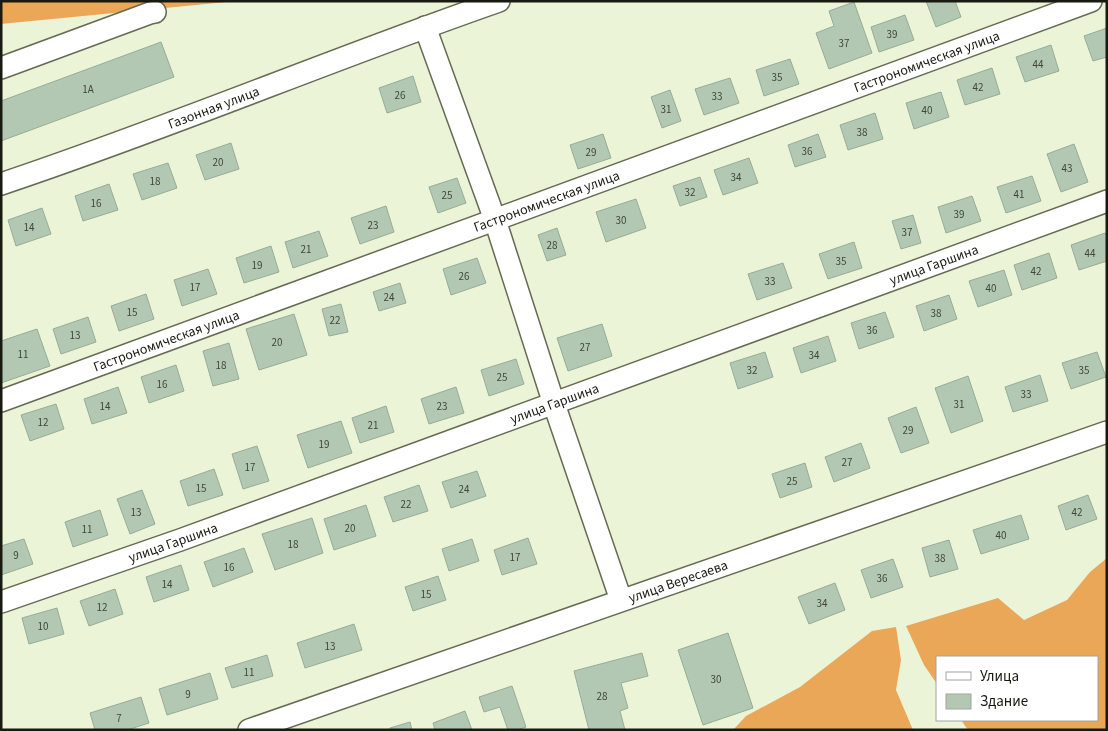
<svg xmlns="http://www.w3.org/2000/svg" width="1108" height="731" viewBox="0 0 1108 731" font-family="'Source Sans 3',sans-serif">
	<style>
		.forest { fill: #eba758 }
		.building { fill: #b3c8b3; stroke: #97ac97 }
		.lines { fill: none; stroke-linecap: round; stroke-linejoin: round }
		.minor-casing { stroke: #656b53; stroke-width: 24 }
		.minor { stroke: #fff; stroke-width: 21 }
		.labels { text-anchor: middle; stroke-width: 4; stroke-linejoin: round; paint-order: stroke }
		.number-label { font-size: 11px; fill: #3f463a }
		.street-label { font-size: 14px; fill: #181a11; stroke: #fff }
	</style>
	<rect width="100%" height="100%" fill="#ecf4d8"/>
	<!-- forest -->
	<g class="forest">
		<polygon points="1,1 237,1 1,24"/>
		<polygon points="1107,558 1107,730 968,730 961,720 1097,720 1097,657 937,657 937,684 924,665 906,626 998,598 1024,620 1067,600 1090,572"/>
		<polygon points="896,627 901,660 896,690 913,730 733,730 746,716 800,687 872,631"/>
	</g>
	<!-- building -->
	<g class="building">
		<polygon points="926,1 955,1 961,17 936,27"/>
		<polygon points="854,2 872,53 829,69 816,33 834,26 829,11"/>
		<polygon points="905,15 914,40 879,52 871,27"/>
		<polygon points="1107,28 1107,57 1093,61 1084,36"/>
		<polygon points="161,42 174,77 1,141 1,101"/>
		<polygon points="1051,45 1059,71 1025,82 1016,57"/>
		<polygon points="790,59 799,84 764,96 756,70"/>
		<polygon points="992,68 1000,94 965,105 957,80"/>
		<polygon points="413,76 421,102 387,113 379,88"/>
		<polygon points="730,78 739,103 704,115 695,89"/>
		<polygon points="670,90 681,121 662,128 651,97"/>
		<polygon points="941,92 949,117 914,129 906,103"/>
		<polygon points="875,113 883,139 848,150 840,125"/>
		<polygon points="603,134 611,158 578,169 570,145"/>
		<polygon points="818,134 826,157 795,167 788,145"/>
		<polygon points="231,143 239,169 205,180 196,155"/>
		<polygon points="1074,144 1088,182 1061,192 1047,154"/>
		<polygon points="749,158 758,183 723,195 714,170"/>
		<polygon points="168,163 177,188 142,200 133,174"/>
		<polygon points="1032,176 1041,201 1006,213 997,187"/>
		<polygon points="700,177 707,197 680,206 673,186"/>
		<polygon points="457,178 466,203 438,213 429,187"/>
		<polygon points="109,184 118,210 83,221 75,196"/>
		<polygon points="972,196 981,221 946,233 938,207"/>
		<polygon points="636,199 646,228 606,242 596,212"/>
		<polygon points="386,206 394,232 360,244 351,218"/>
		<polygon points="42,208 51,234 16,246 8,220"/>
		<polygon points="913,215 921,243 901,249 892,221"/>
		<polygon points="557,228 566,255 547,261 538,235"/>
		<polygon points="319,231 328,256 293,268 285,242"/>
		<polygon points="1105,233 1107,237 1107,261 1079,270 1071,245"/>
		<polygon points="854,242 862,268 828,279 819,254"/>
		<polygon points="271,246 279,272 244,283 236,258"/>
		<polygon points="1049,253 1057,278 1022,290 1014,265"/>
		<polygon points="477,258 486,283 451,295 443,269"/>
		<polygon points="783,263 792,288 757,300 748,274"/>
		<polygon points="208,269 217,294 182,306 174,280"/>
		<polygon points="1004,270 1012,295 978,307 969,281"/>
		<polygon points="400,283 406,303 379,311 373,292"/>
		<polygon points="146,294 154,319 119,331 111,306"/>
		<polygon points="949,295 957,319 924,331 916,306"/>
		<polygon points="341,304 348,332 329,336 322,309"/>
		<polygon points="885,312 894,337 859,349 851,323"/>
		<polygon points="294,314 307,355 259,370 246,329"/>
		<polygon points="88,317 96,342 61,354 53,329"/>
		<polygon points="602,324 612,356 568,371 557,338"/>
		<polygon points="37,329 50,366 1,383 1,341"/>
		<polygon points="828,336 836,361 801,373 793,348"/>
		<polygon points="229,343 239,379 213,386 203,351"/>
		<polygon points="765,352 773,377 738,389 730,363"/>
		<polygon points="1097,352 1106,377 1071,389 1062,363"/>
		<polygon points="516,359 524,384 489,396 481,370"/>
		<polygon points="176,365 184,391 149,403 141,377"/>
		<polygon points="1040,375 1048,401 1013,412 1005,387"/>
		<polygon points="968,376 983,421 951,433 935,388"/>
		<polygon points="118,387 127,413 92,424 84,399"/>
		<polygon points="456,387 464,413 429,424 421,399"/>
		<polygon points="56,404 64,429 30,441 21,415"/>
		<polygon points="386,406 394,432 360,443 352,418"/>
		<polygon points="916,407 929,443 901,453 888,418"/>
		<polygon points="341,421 352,453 308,468 297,435"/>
		<polygon points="861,443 870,468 834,482 825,457"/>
		<polygon points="257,446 269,481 243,489 232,454"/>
		<polygon points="805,463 812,487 780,498 772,474"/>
		<polygon points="214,469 223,495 188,506 180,481"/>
		<polygon points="477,471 486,496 451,508 442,482"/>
		<polygon points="419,485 428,511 393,522 384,497"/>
		<polygon points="142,490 155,524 130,534 117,499"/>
		<polygon points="1088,495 1097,519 1066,530 1058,506"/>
		<polygon points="366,505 376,536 334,550 324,519"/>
		<polygon points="100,510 108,535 73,547 65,522"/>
		<polygon points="1021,515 1029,539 981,554 973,530"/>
		<polygon points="312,518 323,553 275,570 262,534"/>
		<polygon points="528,538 537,564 502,575 494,550"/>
		<polygon points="24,539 33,564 1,575 1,546"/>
		<polygon points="472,539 479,561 449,571 442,549"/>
		<polygon points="949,540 958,569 930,577 922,548"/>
		<polygon points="244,548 253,572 213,587 204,562"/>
		<polygon points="893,559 903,587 871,598 861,570"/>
		<polygon points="181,565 189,590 154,602 146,577"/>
		<polygon points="438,576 446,600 413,611 405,587"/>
		<polygon points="835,583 845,610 809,624 798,597"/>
		<polygon points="115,589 123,614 89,626 80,601"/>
		<polygon points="57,608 64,634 29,644 22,618"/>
		<polygon points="354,624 362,650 305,668 297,643"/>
		<polygon points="728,633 753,708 703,725 678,650"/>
		<polygon points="642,653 648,676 621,683 628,708 620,711 625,730 589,730 574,671"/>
		<polygon points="267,655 273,676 232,688 225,668"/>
		<polygon points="210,673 218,699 167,715 159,689"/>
		<polygon points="512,686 526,727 517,730 508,730 500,707 484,712 479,697"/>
		<polygon points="141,697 149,723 127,730 95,730 90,713"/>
		<polygon points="465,711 472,730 435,730 433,723"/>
		<polygon points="410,722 412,730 390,730 390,728"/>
	</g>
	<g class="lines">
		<!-- minor casing -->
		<g class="minor-casing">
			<g id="minor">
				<polyline points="425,27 495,220 554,404 621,600"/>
				<polyline points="1,68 150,13 155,12"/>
				<path id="s1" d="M1 184C169 128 332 59 499 1"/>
				<path id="s2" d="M1 401 1091 1"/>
				<path id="s3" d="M1 602 180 540 1107 201"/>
				<path id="s4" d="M249 730 1107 432"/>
			</g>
		</g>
		<!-- minor -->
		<use href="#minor" class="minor"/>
	</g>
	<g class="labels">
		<!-- number labels -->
		<g class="number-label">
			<text x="892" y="38">39</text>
			<text x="844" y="47">37</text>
			<text x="1038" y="68">44</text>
			<text x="777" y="81">35</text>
			<text x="978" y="91">42</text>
			<text x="88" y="93">1А</text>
			<text x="400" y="99">26</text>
			<text x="717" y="100">33</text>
			<text x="666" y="113">31</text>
			<text x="927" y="114">40</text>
			<text x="862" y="136">38</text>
			<text x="807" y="155">36</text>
			<text x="591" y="156">29</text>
			<text x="218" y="166">20</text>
			<text x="1067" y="172">43</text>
			<text x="736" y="181">34</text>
			<text x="155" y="185">18</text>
			<text x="690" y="196">32</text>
			<text x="1019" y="198">41</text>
			<text x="447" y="199">25</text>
			<text x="96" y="207">16</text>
			<text x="959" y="218">39</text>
			<text x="621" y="224">30</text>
			<text x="373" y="229">23</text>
			<text x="29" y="231">14</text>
			<text x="907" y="236">37</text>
			<text x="552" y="249">28</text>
			<text x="306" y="253">21</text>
			<text x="1090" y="257">44</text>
			<text x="841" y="265">35</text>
			<text x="257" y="269">19</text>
			<text x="1036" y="275">42</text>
			<text x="464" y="280">26</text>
			<text x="770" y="285">33</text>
			<text x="195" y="291">17</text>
			<text x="991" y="292">40</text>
			<text x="389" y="301">24</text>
			<text x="132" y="316">15</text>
			<text x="936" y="317">38</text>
			<text x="335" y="324">22</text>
			<text x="872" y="334">36</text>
			<text x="75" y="339">13</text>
			<text x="277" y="346">20</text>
			<text x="585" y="351">27</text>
			<text x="23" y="358">11</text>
			<text x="814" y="359">34</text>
			<text x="221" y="369">18</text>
			<text x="752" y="374">32</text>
			<text x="1084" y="374">35</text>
			<text x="502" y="381">25</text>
			<text x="162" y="388">16</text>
			<text x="1026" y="398">33</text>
			<text x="959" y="408">31</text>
			<text x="105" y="410">14</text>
			<text x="442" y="410">23</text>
			<text x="43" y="426">12</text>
			<text x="373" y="429">21</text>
			<text x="908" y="434">29</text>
			<text x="324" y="448">19</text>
			<text x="847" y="466">27</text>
			<text x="250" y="471">17</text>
			<text x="792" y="485">25</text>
			<text x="201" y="492">15</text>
			<text x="464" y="493">24</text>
			<text x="406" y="508">22</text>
			<text x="136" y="516">13</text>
			<text x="1077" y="516">42</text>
			<text x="350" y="532">20</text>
			<text x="87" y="533">11</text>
			<text x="1001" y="539">40</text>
			<text x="293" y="548">18</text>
			<text x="16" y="559">9</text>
			<text x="515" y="561">17</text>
			<text x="940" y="562">38</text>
			<text x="229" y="571">16</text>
			<text x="882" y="582">36</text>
			<text x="167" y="588">14</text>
			<text x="426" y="598">15</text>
			<text x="822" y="607">34</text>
			<text x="102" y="611">12</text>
			<text x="43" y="630">10</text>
			<text x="330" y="650">13</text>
			<text x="249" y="676">11</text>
			<text x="716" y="683">30</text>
			<text x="188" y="698">9</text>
			<text x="602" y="700">28</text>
			<text x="119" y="722">7</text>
		</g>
		<!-- street labels -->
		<g class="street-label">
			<text dy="5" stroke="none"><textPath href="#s2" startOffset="986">Гастрономическая улица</textPath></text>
			<text dy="5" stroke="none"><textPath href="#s1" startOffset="226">Газонная улица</textPath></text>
			<text dy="5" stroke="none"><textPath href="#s2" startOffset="581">Гастрономическая улица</textPath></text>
			<text dy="5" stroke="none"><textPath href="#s3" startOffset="992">улица Гаршина</textPath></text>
			<text dy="5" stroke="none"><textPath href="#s2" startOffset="176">Гастрономическая улица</textPath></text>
			<text dy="5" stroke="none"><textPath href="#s3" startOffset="588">улица Гаршина</textPath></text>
			<text dy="5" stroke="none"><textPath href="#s3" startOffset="182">улица Гаршина</textPath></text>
			<text dy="5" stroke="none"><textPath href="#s4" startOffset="454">улица Вересаева</textPath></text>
		</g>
	</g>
	<!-- border -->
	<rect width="1108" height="731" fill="none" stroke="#181a11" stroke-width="5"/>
	<!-- legend -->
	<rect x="936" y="656" width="162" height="65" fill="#ffffff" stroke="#a3a3a0"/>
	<rect x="946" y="672" width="25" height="8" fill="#ffffff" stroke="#a3a3a0"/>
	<text x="980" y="681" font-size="15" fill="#181a11">Улица</text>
	<rect x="946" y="694" width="25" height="15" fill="#b3c8b3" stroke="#a3a3a0"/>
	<text x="980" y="706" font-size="15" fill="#181a11">Здание</text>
</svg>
